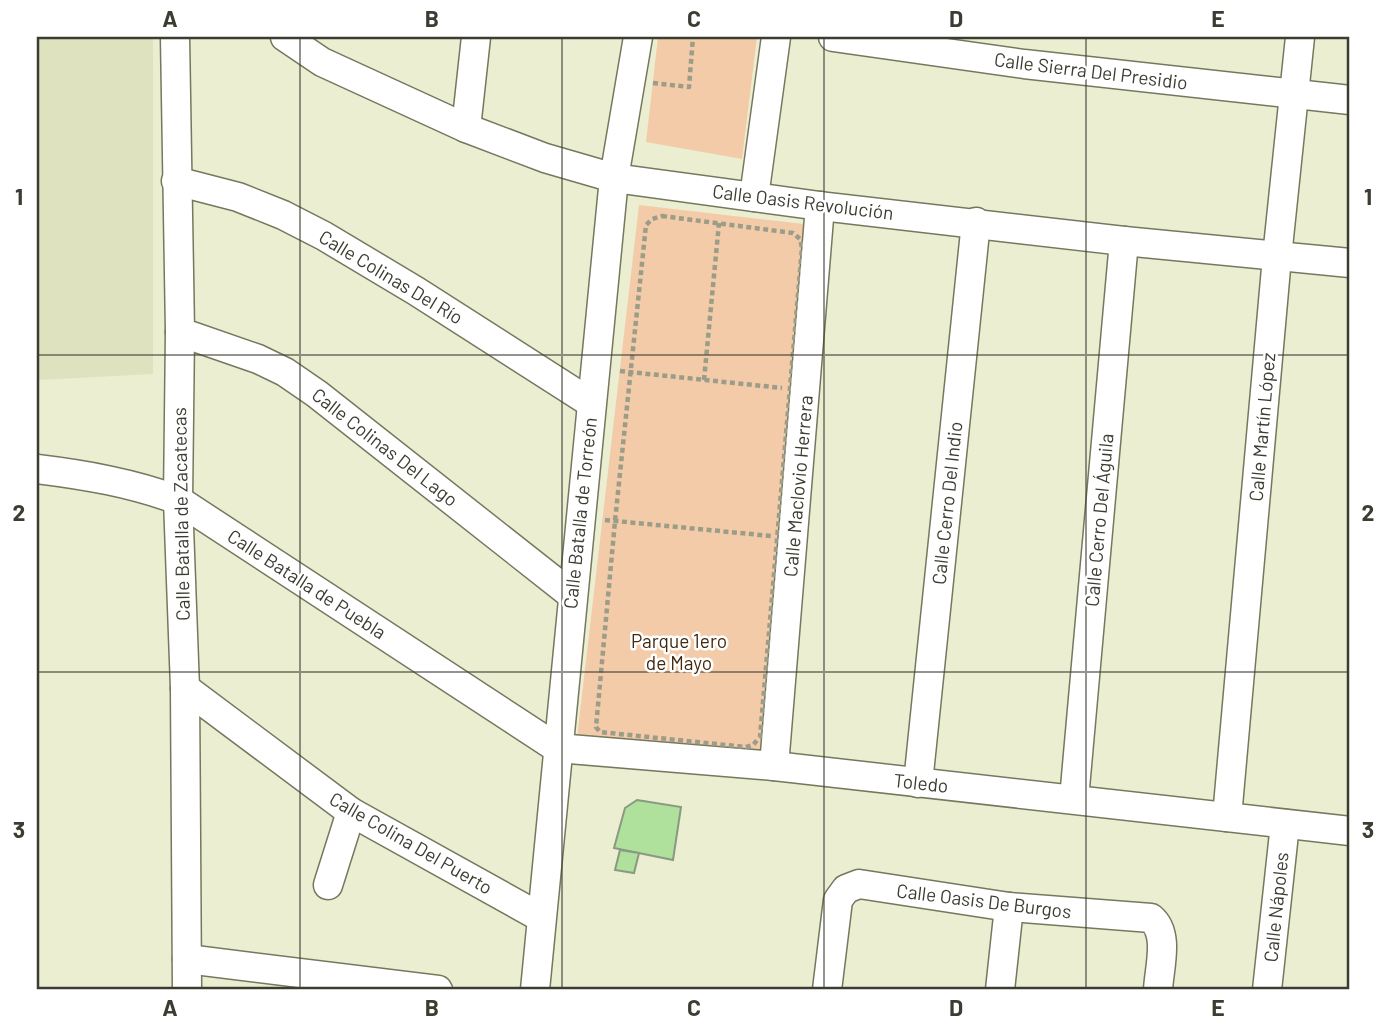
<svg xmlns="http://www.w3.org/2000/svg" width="1387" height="1027" viewBox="0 0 1387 1027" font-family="Barlow,sans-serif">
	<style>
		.built { fill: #dee2be }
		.green { fill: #f3cba9 }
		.building { fill: #afe09c; stroke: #899982; stroke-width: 2 }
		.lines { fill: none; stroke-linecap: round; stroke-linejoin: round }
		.minor-casing { stroke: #75785e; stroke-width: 31 }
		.path { stroke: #9b9d88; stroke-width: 4.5; stroke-dasharray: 5 3.5; stroke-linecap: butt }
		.minor { stroke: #fff; stroke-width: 28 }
		.grid { fill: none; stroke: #3c3d32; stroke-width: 2; stroke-opacity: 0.55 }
		.labels { text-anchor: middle; stroke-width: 5; stroke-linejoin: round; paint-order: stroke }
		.street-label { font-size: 19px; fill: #3c3d32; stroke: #fff }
		.park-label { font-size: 19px; fill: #42280f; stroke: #fff }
		.neatline { fill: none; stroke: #3c3d32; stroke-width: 2.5 }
		.grid-label { font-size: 23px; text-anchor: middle; font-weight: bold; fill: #3c3d32 }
	</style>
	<rect width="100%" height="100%" fill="#ebeed1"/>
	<!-- built -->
	<polygon class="built" points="37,37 153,37 153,374 37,380"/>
	<!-- green -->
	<g class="green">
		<polygon points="658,37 757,37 742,159 646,142"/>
		<polygon points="639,205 804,224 762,754 577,738"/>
	</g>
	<!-- building -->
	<g class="building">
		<polygon points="637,800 681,807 673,860 614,848 625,808"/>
		<polygon points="620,850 639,853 634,873 615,870"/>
	</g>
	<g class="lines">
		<!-- minor casing -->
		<g class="minor-casing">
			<g id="minor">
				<polyline points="175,37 180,332 178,500 185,688 187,990"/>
				<polyline points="285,37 322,62 466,128 545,158 614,178 820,206 1124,241 1350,263"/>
				<polyline points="833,37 1024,64 1350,100"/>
				<polyline points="466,128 476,37"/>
				<polyline points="176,181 238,197 283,215 324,236 416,291 591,403"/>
				<polyline points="754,197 776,37"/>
				<polyline points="180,332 258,359 285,372 317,394 572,595"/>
				<path d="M37 469C86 475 132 483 178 500L557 748 774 766 1350 831"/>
				<polyline points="185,688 351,812 540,917"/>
				<polyline points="774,766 820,206"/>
				<polyline points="918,783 976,222"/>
				<polyline points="1074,799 1124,241"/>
				<polyline points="1227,817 1277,257 1300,37"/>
				<polyline points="328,885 351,812"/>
				<polyline points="187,959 438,990"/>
				<polyline points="535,990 614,178 638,37"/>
				<path d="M827 990 838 900 846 889 859 884 1009 907 1151 918C1170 934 1159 968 1158 990"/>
				<polyline points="1000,990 1009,907"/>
				<polyline points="1267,990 1285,824"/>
			</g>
		</g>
		<!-- path -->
		<g class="path">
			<polyline points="653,83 689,87 693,37"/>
			<polygon points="662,216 793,233 800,239 802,248 760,737 753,745 746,747 600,732 596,727 615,521 646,225 652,219"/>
			<polyline points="620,371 782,388"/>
			<polyline points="704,380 719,223"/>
			<polyline points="605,520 771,536"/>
		</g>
		<!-- minor -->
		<use href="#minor" class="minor"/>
	</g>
	<!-- grid -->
	<path class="grid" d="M300 37V990M562 37V990M824 37V990M1086 37V990M37 355H1350M37 672H1350"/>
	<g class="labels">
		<!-- street labels -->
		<g class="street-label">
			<text transform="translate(1091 71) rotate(7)" y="7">Calle Sierra Del Presidio</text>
			<text transform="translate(803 202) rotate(7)" y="7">Calle Oasis Revolución</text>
			<text transform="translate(391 277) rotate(31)" y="7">Calle Colinas Del Río</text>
			<text transform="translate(1262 427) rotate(-85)" y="7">Calle Martín López</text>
			<text transform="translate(385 447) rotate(38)" y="7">Calle Colinas Del Lago</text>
			<text transform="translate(798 486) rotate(-85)" y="7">Calle Maclovio Herrera</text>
			<text transform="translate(947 503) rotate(-84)" y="7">Calle Cerro Del Indio</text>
			<text transform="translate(580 513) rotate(-84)" y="7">Calle Batalla de Torreón</text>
			<text transform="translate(181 514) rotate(-91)" y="7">Calle Batalla de Zacatecas</text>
			<text transform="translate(1099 520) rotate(-85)" y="7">Calle Cerro Del Águila</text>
			<text transform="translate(307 584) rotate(33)" y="7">Calle Batalla de Puebla</text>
			<text transform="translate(921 783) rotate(6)" y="7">Toledo</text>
			<text transform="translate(411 843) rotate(30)" y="7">Calle Colina Del Puerto</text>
			<text transform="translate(984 901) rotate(7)" y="7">Calle Oasis De Burgos</text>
			<text transform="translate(1276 907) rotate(-84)" y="7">Calle Nápoles</text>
		</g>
		<!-- park labels -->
		<g class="park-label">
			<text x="679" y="648">Parque 1ero<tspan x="679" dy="22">de Mayo</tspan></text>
		</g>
	</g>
	<!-- border -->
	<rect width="1387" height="1027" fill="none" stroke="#ffffff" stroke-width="77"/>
	<rect x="38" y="38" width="1310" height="950" class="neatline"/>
	<g class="grid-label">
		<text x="170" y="27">A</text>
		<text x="432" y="27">B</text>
		<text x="694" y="27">C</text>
		<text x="956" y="27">D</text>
		<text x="1218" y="27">E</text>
		<text x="19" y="205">1</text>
		<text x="1368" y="205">1</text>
		<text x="19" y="521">2</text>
		<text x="1368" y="521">2</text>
		<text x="19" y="838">3</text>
		<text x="1368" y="838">3</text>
		<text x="170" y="1016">A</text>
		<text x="432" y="1016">B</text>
		<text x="694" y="1016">C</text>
		<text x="956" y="1016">D</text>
		<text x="1218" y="1016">E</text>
	</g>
</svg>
